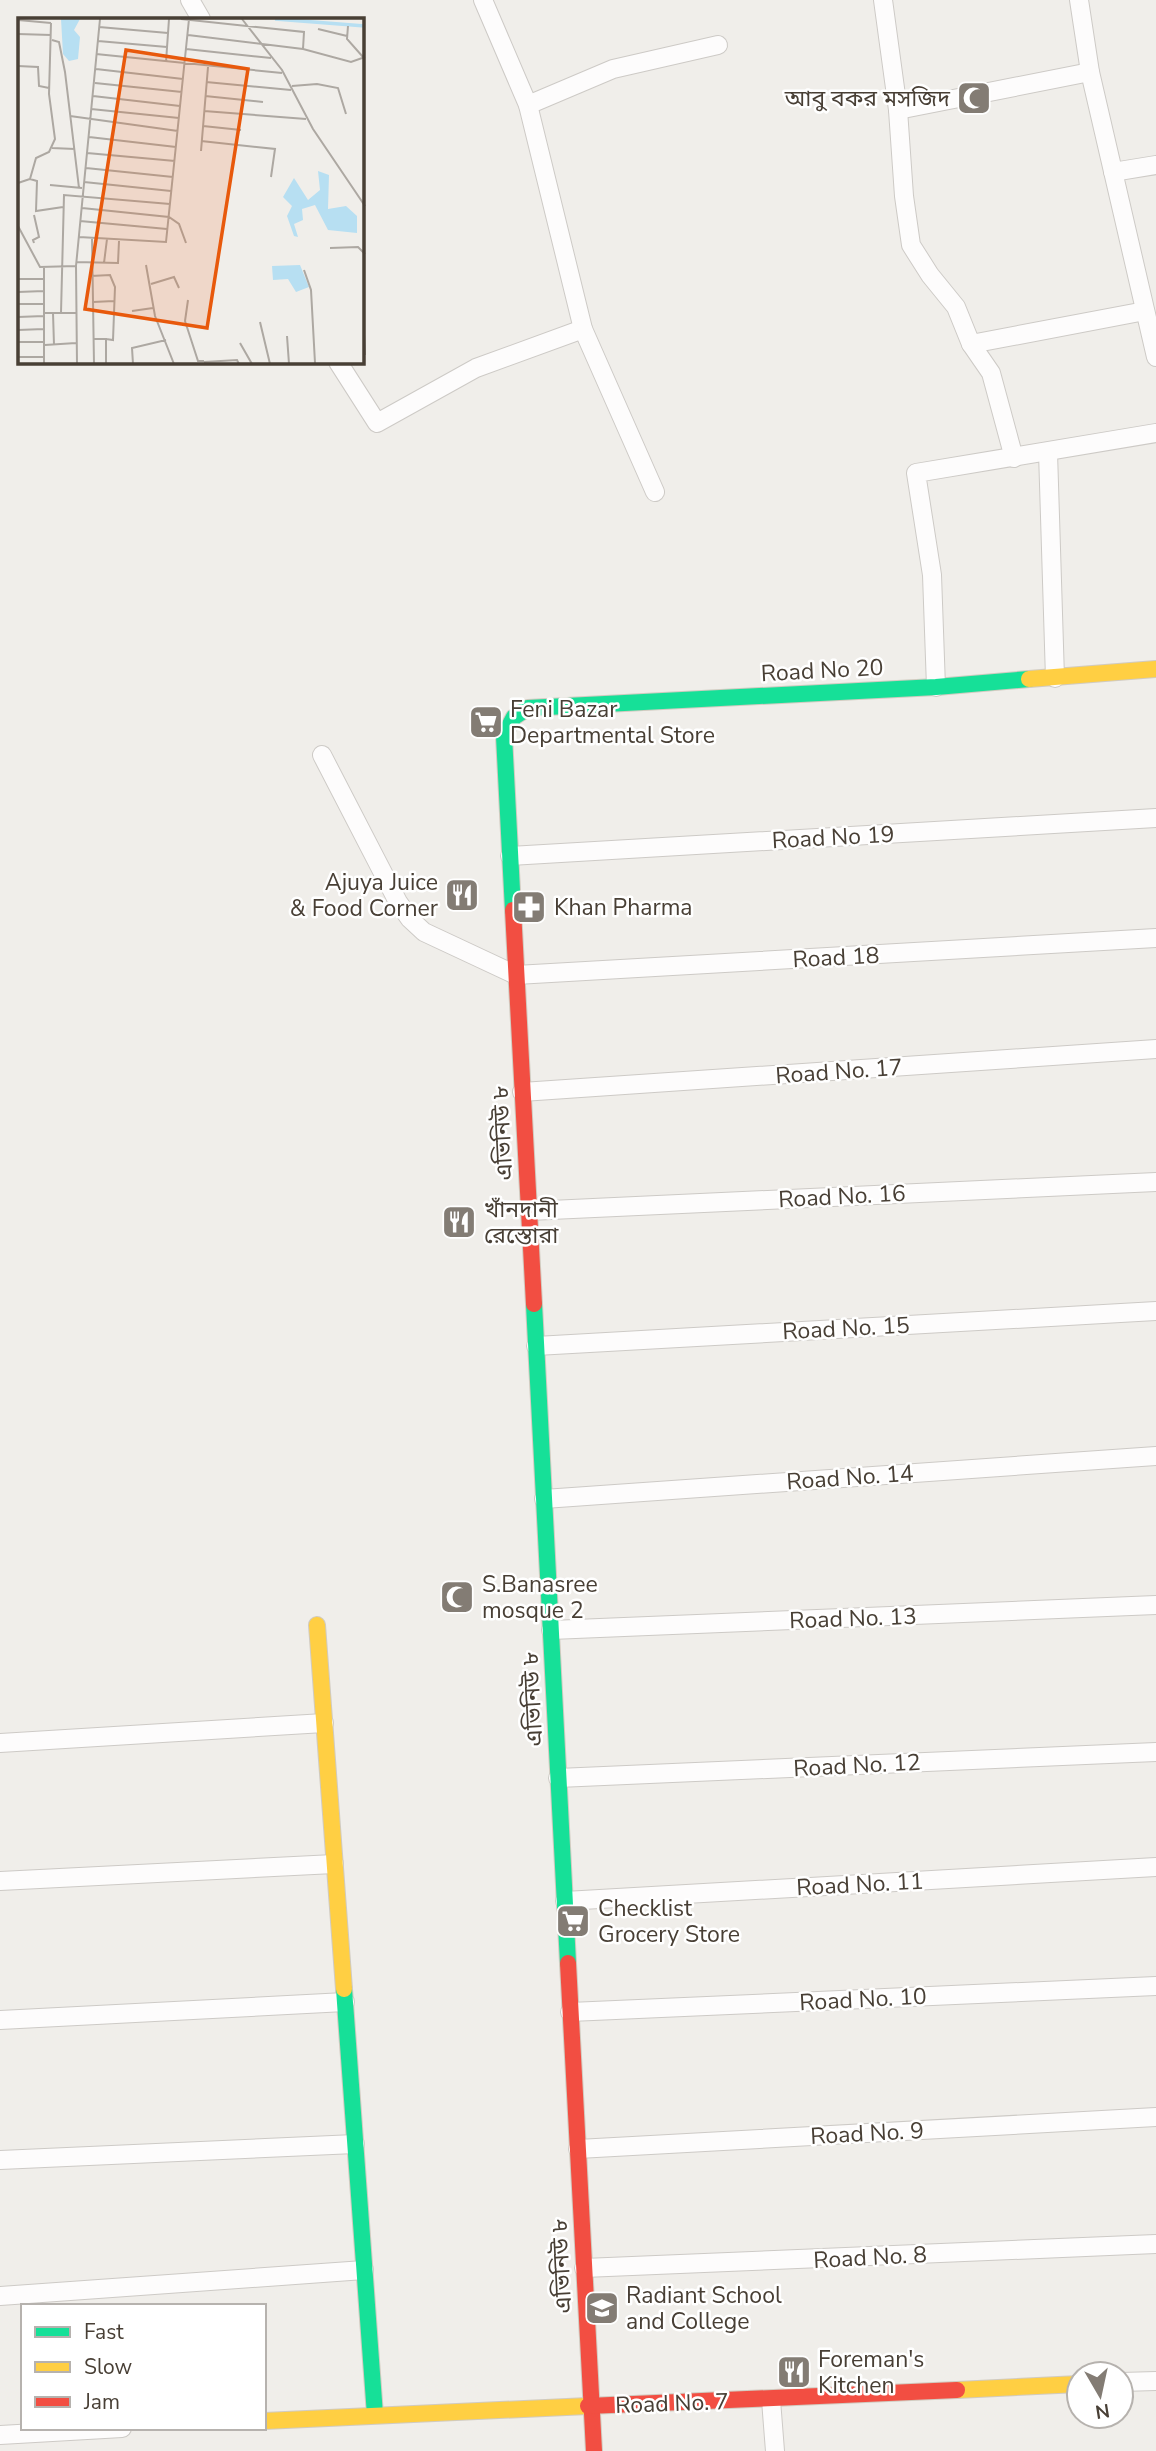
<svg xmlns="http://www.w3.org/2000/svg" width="1156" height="2451" viewBox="0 0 1156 2451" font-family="'Nunito Sans','Noto Sans Bengali',sans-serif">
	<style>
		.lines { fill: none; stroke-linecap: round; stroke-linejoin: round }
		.street-casing { stroke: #cdcac6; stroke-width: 20 }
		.fast-casing { stroke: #d1cbc0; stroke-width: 18 }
		.slow-casing { stroke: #d1cbc0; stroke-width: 18 }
		.jam-casing { stroke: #d1cbc0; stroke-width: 18 }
		.street { stroke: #fdfcfc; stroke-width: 18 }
		.fast { stroke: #16e098; stroke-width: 16 }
		.slow { stroke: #ffcf43; stroke-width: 16 }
		.jam { stroke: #f24e42; stroke-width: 16 }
		.labels { text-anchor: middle; stroke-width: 5; stroke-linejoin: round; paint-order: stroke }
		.poi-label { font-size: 23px; fill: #483f35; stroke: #fff; text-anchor: start }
		.street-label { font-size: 23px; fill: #483f35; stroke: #fff }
		.inset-river { fill: none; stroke: #b7dff2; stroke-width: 3.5 }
		.inset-road { fill: none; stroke: #ada8a2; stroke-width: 2 }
		.view { fill: #e8590c; fill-opacity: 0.15; stroke: #e8590c; stroke-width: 3.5 }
		.inset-edge { fill: none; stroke: #483f35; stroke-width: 3.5 }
	</style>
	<rect width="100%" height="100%" fill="#f0eeea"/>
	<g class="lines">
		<!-- street casing -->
		<g class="street-casing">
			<g id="street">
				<polyline points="190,0 201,19"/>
				<polyline points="483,0 528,105 583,329 655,492"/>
				<polyline points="883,0 898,110 904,196 911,245 930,275 956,307 971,344 1145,311"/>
				<polyline points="1079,0 1090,72 1156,357"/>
				<polyline points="528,105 613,69 718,45"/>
				<polyline points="898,110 1090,72"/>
				<polyline points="1113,172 1156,165"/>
				<polyline points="971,344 991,373 1014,458"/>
				<polyline points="338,362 377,423 476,368 583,329"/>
				<polyline points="1048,452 1055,678"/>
				<polyline points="936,687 932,575 916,473 1156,433"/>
				<polyline points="322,755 398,902 410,919 424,932 516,975 1156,938"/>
				<polyline points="510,856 1156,818"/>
				<polyline points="522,1092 1156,1049"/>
				<polyline points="529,1211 1156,1182"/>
				<polyline points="536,1346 1156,1311"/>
				<polyline points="544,1499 1156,1456"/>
				<polyline points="551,1630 1156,1605"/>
				<polyline points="0,1743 324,1723"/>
				<polyline points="558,1778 1156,1752"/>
				<polyline points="0,1881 334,1864"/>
				<polyline points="565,1901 1156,1867"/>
				<polyline points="570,2012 1156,1986"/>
				<polyline points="0,2020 345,2002"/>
				<polyline points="578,2149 1156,2117"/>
				<polyline points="0,2160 355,2144"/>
				<polyline points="584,2268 1156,2244"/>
				<polyline points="0,2296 364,2270"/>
				<polyline points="1121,2382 1156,2381"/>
				<polyline points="771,2400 775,2451"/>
				<polyline points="0,2435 122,2428"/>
			</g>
		</g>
		<!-- fast casing -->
		<g class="fast-casing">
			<g id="fast">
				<polyline points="513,910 504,736 514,717 528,708 936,687 1029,679"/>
				<polyline points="534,1304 568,1963"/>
				<polyline points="344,1989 375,2415"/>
			</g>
		</g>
		<!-- slow casing -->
		<g class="slow-casing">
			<g id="slow">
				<polyline points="1029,679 1156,669"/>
				<polyline points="317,1625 344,1989"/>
				<polyline points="957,2390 1079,2384"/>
				<polyline points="264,2421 588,2406"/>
			</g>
		</g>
		<!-- jam casing -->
		<g class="jam-casing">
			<g id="jam">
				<polyline points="513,910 534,1304"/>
				<polyline points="568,1963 594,2451"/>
				<polyline points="588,2406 957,2390"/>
			</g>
		</g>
		<!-- street -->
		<use href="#street" class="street"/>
		<!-- fast -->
		<use href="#fast" class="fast"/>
		<!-- slow -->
		<use href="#slow" class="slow"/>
		<!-- jam -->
		<use href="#jam" class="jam"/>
	</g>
	<!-- icons -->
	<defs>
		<g id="mosque-square" transform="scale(1.75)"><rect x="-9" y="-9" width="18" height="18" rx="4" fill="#837c74" stroke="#fff"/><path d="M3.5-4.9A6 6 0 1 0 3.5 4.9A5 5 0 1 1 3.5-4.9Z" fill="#fff"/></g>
		<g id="supermarket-square" transform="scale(1.75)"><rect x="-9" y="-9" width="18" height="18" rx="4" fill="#837c74" stroke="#fff"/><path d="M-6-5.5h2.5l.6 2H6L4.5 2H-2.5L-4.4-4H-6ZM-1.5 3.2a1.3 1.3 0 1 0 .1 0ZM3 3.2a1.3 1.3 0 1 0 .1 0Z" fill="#fff"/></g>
		<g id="restaurant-square" transform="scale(1.75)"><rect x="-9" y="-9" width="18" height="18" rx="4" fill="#837c74" stroke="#fff"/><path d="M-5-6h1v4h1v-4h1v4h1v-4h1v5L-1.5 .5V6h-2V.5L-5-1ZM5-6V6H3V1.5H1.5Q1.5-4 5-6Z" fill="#fff"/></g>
		<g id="pharmacy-square" transform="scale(1.75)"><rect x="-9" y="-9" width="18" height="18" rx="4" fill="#837c74" stroke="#fff"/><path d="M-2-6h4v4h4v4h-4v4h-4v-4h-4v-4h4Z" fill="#fff"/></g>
		<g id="school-square" transform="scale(1.75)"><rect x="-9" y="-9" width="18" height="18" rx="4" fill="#837c74" stroke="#fff"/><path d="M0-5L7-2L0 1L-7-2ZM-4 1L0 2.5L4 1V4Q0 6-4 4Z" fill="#fff"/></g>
	</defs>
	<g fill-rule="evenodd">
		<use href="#mosque-square" x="974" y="98"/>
		<use href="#supermarket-square" x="486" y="722"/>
		<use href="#restaurant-square" x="462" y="895"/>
		<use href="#pharmacy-square" x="529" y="907"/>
		<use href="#restaurant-square" x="459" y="1222"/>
		<use href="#mosque-square" x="457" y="1597"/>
		<use href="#supermarket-square" x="573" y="1921"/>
		<use href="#school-square" x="602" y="2308"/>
		<use href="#restaurant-square" x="794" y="2372"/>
	</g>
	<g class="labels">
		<!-- poi labels -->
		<g class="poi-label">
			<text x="950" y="106" text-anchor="end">আবু বকর মসজিদ</text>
			<text x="510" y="717">Feni Bazar<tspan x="510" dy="26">Departmental Store</tspan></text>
			<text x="438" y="890" text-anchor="end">Ajuya Juice<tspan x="438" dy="26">&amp; Food Corner</tspan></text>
			<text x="554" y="915">Khan Pharma</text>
			<text x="484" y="1217">খাঁনদানী<tspan x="484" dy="26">রেস্তোরা</tspan></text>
			<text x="482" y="1592">S.Banasree<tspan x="482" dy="26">mosque 2</tspan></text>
			<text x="598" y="1916">Checklist<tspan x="598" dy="26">Grocery Store</tspan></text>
			<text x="626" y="2303">Radiant School<tspan x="626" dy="26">and College</tspan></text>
			<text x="818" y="2367">Foreman's<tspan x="818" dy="26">Kitchen</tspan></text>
		</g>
		<!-- street labels -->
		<g class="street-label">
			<text transform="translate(822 670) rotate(-3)" y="8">Road No 20</text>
			<text transform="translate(833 837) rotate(-3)" y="8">Road No 19</text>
			<text transform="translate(836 957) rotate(-3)" y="8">Road 18</text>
			<text transform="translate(839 1071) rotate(-4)" y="8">Road No. 17</text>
			<text transform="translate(502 1133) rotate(-93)" y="8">এভিনিউ ৮</text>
			<text transform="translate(842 1196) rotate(-3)" y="8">Road No. 16</text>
			<text transform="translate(846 1328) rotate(-3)" y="8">Road No. 15</text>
			<text transform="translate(850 1477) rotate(-4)" y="8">Road No. 14</text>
			<text transform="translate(853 1618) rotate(-2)" y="8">Road No. 13</text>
			<text transform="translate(532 1699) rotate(-93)" y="8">এভিনিউ ৮</text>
			<text transform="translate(857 1765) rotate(-3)" y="8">Road No. 12</text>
			<text transform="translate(860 1884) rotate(-3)" y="8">Road No. 11</text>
			<text transform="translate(863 1999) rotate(-3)" y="8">Road No. 10</text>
			<text transform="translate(867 2133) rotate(-3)" y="8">Road No. 9</text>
			<text transform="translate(870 2257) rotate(-3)" y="8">Road No. 8</text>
			<text transform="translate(561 2266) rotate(-93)" y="8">এভিনিউ ৮</text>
			<text transform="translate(672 2403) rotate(-2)" y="8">Road No. 7</text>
		</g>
	</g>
	<!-- overview -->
	<g transform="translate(18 18)">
		<rect width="346" height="346" fill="#f0eeea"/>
		<path d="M43 1H62L56 12 62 19 60 41 51 43 45 36ZM300 153 311 157 310 191 328 188 339 198V215L310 212 297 187 284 191 285 202 276 206 280 219 276 218 269 198 274 188 265 179 276 160 290 182 302 172ZM282 247 291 269 278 274 270 261 255 262 254 248Z" fill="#b7dff2"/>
		<path class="inset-river" d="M257 1 347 8"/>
		<path class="inset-road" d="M163 1 286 14 285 31 333 44 347 39M224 1 264 52 295 111 347 188M0 2 33 5M330 8 329 21 345 39M81 9 150 15M300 11 329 18M0 16 33 17M170 17 285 31M34 22 41 24 47 54 61 170M80 23 149 29M168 31 253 40M78 36 264 55M148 44 151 1M0 48 20 49 21 68 31 70M78 51 165 61M188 64 273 72M77 65 164 74M274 68 299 66 320 70 328 96M75 78 162 88M187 78 245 84M73 91 161 100M186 93 288 101M52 98 160 113M185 108 223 112M71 119 158 129M183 123 257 131 253 159M34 130 57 131M183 133 190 49M69 135 157 143M68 150 155 159M12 161 19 163 18 193 45 189M66 164 153 173M0 165 12 161 18 140 31 134 37 121 31 76 33 5M32 167 64 170M64 190 151 199 161 206 168 225M62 203 149 211M0 208 22 249 58 248M61 219 148 224 171 1M74 220 76 346M16 225 15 222 21 219 16 197M312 230 340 229 347 236M58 244 100 245 101 223M86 245 89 221M128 247 137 298 156 346M26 250V346M286 252 293 272 297 345M73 258 92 257 97 269 95 322 88 321M0 261H26M133 266 156 259 161 270M0 274 26 273M170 282 167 303 180 343H186M75 284 96 283M0 286H26M114 293 135 290M26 295H58M35 295 36 327M43 295 46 177 152 186M0 299 26 298M242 304 252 346M0 312 26 311M346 316 347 337M269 318 271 346M76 321H88V346M0 324H26M222 325 234 346M27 327 58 325M0 339H26M186 344 219 342 221 346M59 346 58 248 82 1M115 346 114 330 148 322"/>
		<path class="view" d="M108 32 230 51 189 310 67 291Z"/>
		<rect width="346" height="346" class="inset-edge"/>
	</g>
	<!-- legend -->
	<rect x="21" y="2304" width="245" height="126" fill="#ffffff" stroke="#b6b2ae" stroke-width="2"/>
	<rect x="35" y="2327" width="35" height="10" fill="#16e098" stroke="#b6b2ae" stroke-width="2"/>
	<text x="84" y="2339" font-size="21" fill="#483f35">Fast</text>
	<rect x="35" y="2362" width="35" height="10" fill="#ffcf43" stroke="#b6b2ae" stroke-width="2"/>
	<text x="84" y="2374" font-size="21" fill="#483f35">Slow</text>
	<rect x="35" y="2397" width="35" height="10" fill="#f24e42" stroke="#b6b2ae" stroke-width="2"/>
	<text x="84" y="2409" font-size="21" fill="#483f35">Jam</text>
	<!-- north arrow -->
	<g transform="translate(1100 2395) rotate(171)"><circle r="33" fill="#ffffff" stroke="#b6b2ae" stroke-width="2"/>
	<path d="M0-5L12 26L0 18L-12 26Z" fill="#837c74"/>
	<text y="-10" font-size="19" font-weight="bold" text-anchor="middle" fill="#483f35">N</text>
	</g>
</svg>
